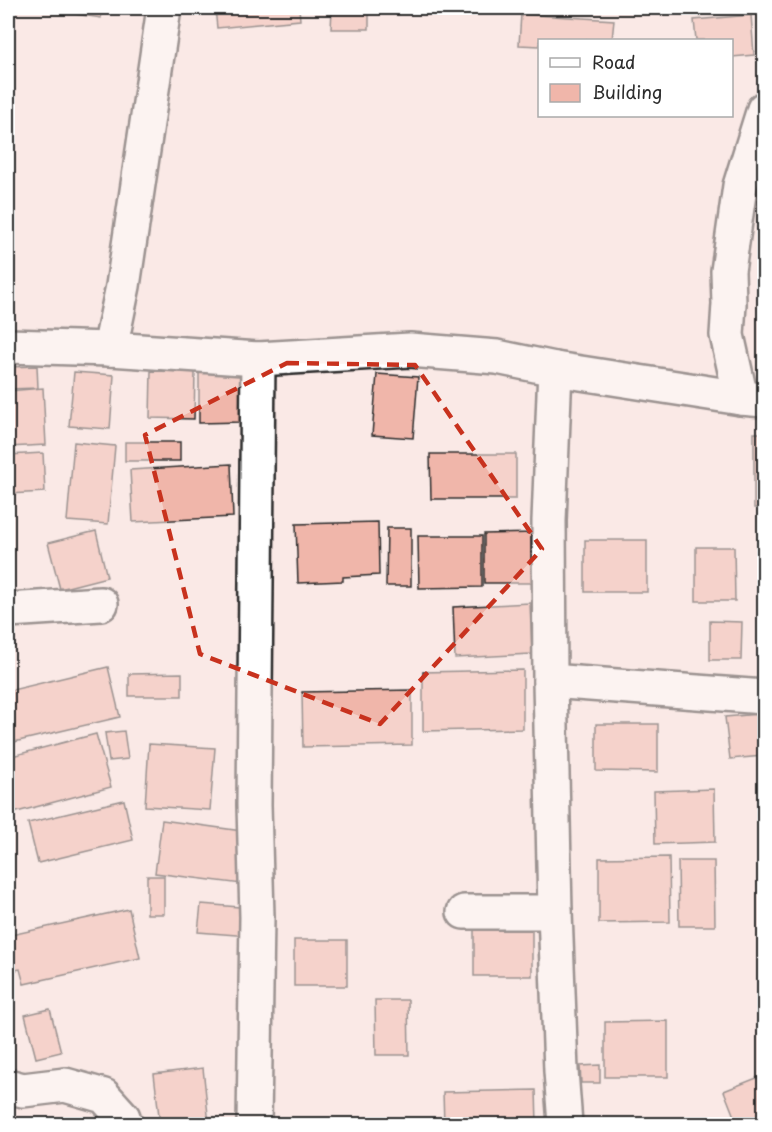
<svg xmlns="http://www.w3.org/2000/svg" width="772" height="1132" viewBox="0 0 772 1132" font-family="'Playpen Sans',sans-serif">
	<style>
		.building { fill: #f0b6aa; stroke: #2b2b2b; stroke-width: 1.5 }
		.lines { fill: none; stroke-linecap: round; stroke-linejoin: round }
		.minor-casing { stroke: #2b2b2b; stroke-width: 38 }
		.minor { stroke: #fff; stroke-width: 33 }
		.marked { fill: none; stroke: #c8321e; stroke-width: 4.5; stroke-dasharray: 12 8; stroke-linejoin: round }
	</style>
	<rect width="100%" height="100%" fill="#fae9e6"/>
	<filter id="ink" filterUnits="userSpaceOnUse"><feTurbulence type="fractalNoise" baseFrequency=".0167" numOctaves="2"/><feDisplacementMap in="SourceGraphic" scale="12" xChannelSelector="R" yChannelSelector="G"/><feConvolveMatrix kernelMatrix="1 2 1 2 8 2 1 2 1" color-interpolation-filters="sRGB"/></filter>
	<g filter="url(#ink)">
		<g class="building">
			<path d="M48 8H102L101 18 48 10Z"/>
			<path d="M215 8H299L300 20 217 28Z"/>
			<path d="M332 9H369V29H331Z"/>
			<path d="M521 14 614 20 612 40H540V46L519 45Z"/>
			<path d="M751 15 754 55 732 57V40H696L694 20Z"/>
			<path d="M37 366 38 388 8 389V367Z"/>
			<path d="M199 369H241L242 422 199 423Z"/>
			<path d="M151 371 195 372 194 419 150 418Z"/>
			<path d="M74 372 114 375 110 429 69 426Z"/>
			<path d="M377 374 418 377 413 438 372 435Z"/>
			<path d="M43 388 46 445 8 447V391Z"/>
			<rect x="754" y="433" width="10" height="75"/>
			<path d="M74 442 115 446 108 524 67 521Z"/>
			<rect x="125" y="442" width="55" height="19"/>
			<path d="M43 453 45 492 8 494V455Z"/>
			<path d="M430 454H516V499H431Z"/>
			<path d="M231 464 233 517 133 522 130 470Z"/>
			<path d="M378 522 379 575 343 577V581L298 583 296 524Z"/>
			<path d="M387 528H411V586H386Z"/>
			<path d="M96 531 107 577 60 589 48 543Z"/>
			<path d="M536 533 537 583H484V534Z"/>
			<path d="M418 536H482V587L419 588Z"/>
			<rect x="585" y="540" width="62" height="52"/>
			<path d="M696 547H734L735 601H696Z"/>
			<path d="M530 603 532 654 455 658 453 607Z"/>
			<path d="M710 621 742 622 741 660H710Z"/>
			<path d="M108 667 120 717 14 742 8 714V691Z"/>
			<path d="M523 670V729L423 731V672Z"/>
			<path d="M182 673V696H129V674Z"/>
			<path d="M412 690V745L303 747 302 692Z"/>
			<path d="M759 714 763 756 730 759 725 717Z"/>
			<path d="M596 724H658V772L596 771Z"/>
			<path d="M124 731 128 759 109 761 105 733Z"/>
			<path d="M96 734 111 787 13 813 8 791V757Z"/>
			<path d="M149 744 215 748 210 810 145 806Z"/>
			<path d="M714 789 715 842 655 844 654 791Z"/>
			<path d="M124 800 133 840 38 863 28 823Z"/>
			<path d="M162 820 249 832 242 884 155 873Z"/>
			<path d="M669 857 670 922 599 923V858Z"/>
			<path d="M678 861H714L715 926H679Z"/>
			<rect x="147" y="876" width="17" height="38"/>
			<path d="M201 904 252 908 249 936 198 932Z"/>
			<path d="M129 909 140 958 24 984 20 969 10 971 8 958V950L14 949 11 935Z"/>
			<path d="M532 918V976H474V919Z"/>
			<rect x="294" y="940" width="53" height="46"/>
			<path d="M375 1000H408L409 1055H376Z"/>
			<path d="M50 1009 61 1052 36 1058 25 1015Z"/>
			<path d="M668 1021V1077H605V1022Z"/>
			<path d="M600 1065V1083H581L580 1066Z"/>
			<path d="M203 1068 209 1124H160L154 1074Z"/>
			<path d="M764 1075V1124H737L724 1091Z"/>
			<path d="M536 1090 537 1124H444L443 1092Z"/>
		</g>
		<g class="lines">
			<defs>
				<g id="minor">
					<path d="M8 346 110 349 258 359 410 350 497 357 555 369"/>
					<path d="M110 349 123 286 164 8"/>
					<path d="M741 398 727 335 729 304 728 271 740 186 764 109"/>
					<path d="M8 610 101 604"/>
					<path d="M550 681 764 697"/>
					<path d="M464 912H555"/>
					<path d="M8 1086 23 1090 65 1085 104 1096 123 1117 125 1124"/>
					<path d="M254 1124 257 917 254 805 258 359"/>
					<path d="M565 1124 561 1071 555 912 550 681 549 521 555 369 741 398 764 400"/>
				</g>
			</defs>
			<use href="#minor" class="minor-casing"/>
			<use href="#minor" class="minor"/>
		</g>
	</g>
	<path d="M0 0H772V1132H0ZM287 363 415 365 542 549 380 724 200 654 145 435Z" fill="#fae9e6" fill-opacity=".55" fill-rule="evenodd"/>
	<path class="marked" d="M287 363 415 365 542 549 380 724 200 654 145 435Z"/>
	<rect width="772" height="1132" fill="none" stroke="#fff" stroke-width="30"/>
	<rect x="15" y="15" width="742" height="1102" fill="none" stroke="#2b2b2b" stroke-width="2" filter="url(#ink)"/>
	<rect x="538" y="39" width="195" height="78" fill="#ffffff" stroke="#aaaaaa" stroke-width="1.5"/>
	<rect x="550" y="58" width="30" height="9" fill="#ffffff" stroke="#aaaaaa" stroke-width="1.5"/>
	<text x="592" y="69" font-size="18" fill="#2b2b2b">Road</text>
	<rect x="550" y="84" width="30" height="18" fill="#f0b6aa" stroke="#aaaaaa" stroke-width="1.5"/>
	<text x="592" y="99" font-size="18" fill="#2b2b2b">Building</text>
</svg>
